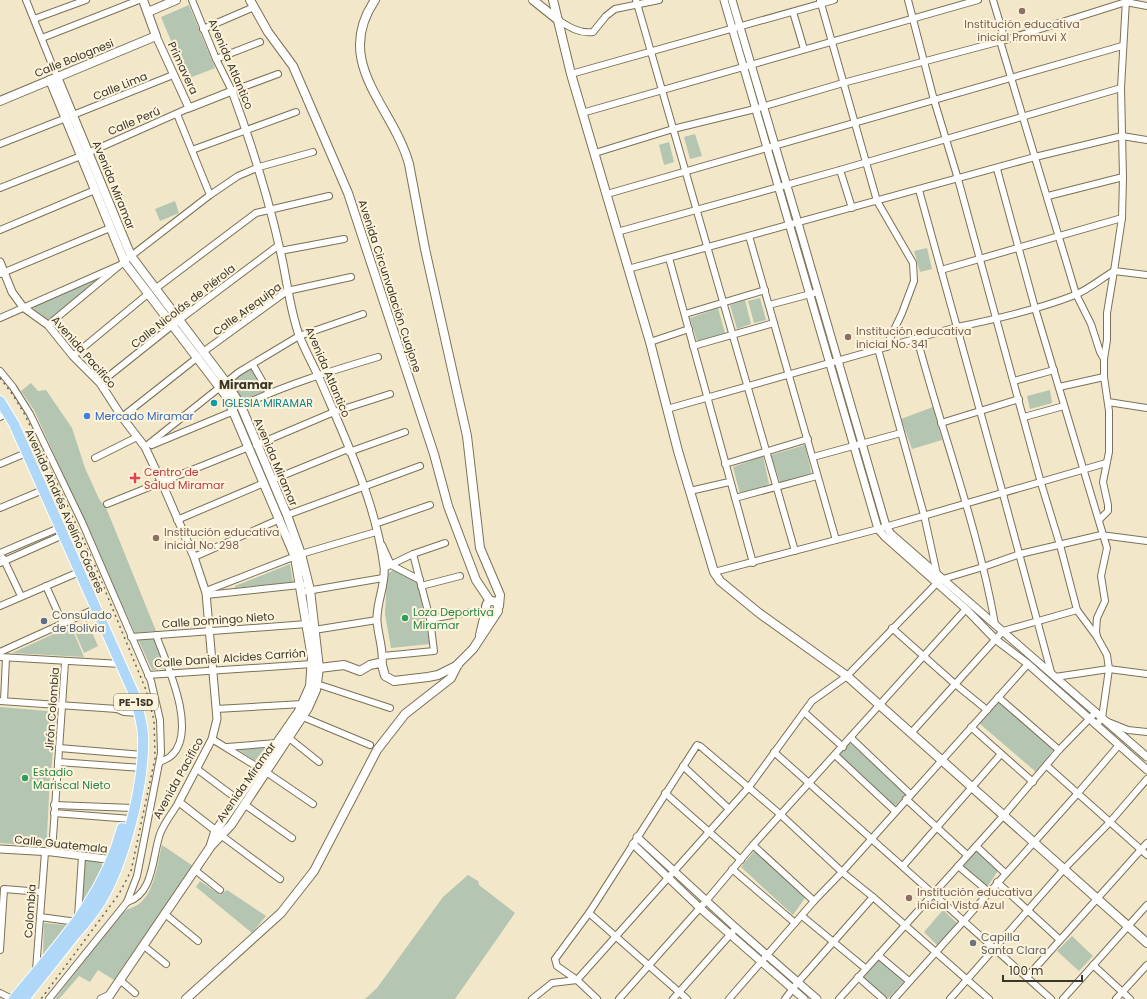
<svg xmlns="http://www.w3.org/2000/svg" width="1147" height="999" viewBox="0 0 1147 999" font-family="Poppins,sans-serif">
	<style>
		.green { fill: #b4c5b2 }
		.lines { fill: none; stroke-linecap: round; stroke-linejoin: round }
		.minor-casing { stroke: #7b7156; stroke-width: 8 }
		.tertiary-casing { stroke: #7b7156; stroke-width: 9 }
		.secondary-casing { stroke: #7b7156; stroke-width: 10 }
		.trunk-casing { stroke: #fff; stroke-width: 12 }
		.minor { stroke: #fff; stroke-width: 6 }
		.tertiary { stroke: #fff; stroke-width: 7 }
		.secondary { stroke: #fff; stroke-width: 8 }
		.trunk { stroke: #afd8f8; stroke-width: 10 }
		.rail { stroke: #686352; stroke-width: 1.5; stroke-dasharray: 2 4; stroke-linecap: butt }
		.education-dot { fill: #8d6e63; stroke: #fef4dc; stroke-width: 1.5 }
		.culture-dot { fill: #0f9aa8; stroke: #fef4dc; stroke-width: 1.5 }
		.shop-dot { fill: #3f7fe0; stroke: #fef4dc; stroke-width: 1.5 }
		.health-dot { fill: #e0444e; stroke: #fef4dc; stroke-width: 1.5 }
		.leisure-dot { fill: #2e9e5b; stroke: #fef4dc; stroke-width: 1.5 }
		.service-dot { fill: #5c6f8a; stroke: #fef4dc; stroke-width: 1.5 }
		.worship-dot { fill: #6b7280; stroke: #fef4dc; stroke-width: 1.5 }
		.labels { text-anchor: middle; stroke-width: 4; stroke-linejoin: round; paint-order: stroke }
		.shield { fill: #fef4dc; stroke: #756f5f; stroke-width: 1 }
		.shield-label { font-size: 10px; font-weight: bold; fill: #3a362a }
		.education-label { font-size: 11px; fill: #785e54; stroke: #fef4dc; text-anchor: start }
		.street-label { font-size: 11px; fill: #3a362a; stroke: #fef4dc }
		.culture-label { font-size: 11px; fill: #0d838f; stroke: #fef4dc; text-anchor: start }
		.shop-label { font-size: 11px; fill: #366cbe; stroke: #fef4dc; text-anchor: start }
		.health-label { font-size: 11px; fill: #be3a42; stroke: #fef4dc; text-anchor: start }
		.leisure-label { font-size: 11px; fill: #27864d; stroke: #fef4dc; text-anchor: start }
		.service-label { font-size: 11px; fill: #4e5e75; stroke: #fef4dc; text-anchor: start }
		.worship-label { font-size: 11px; fill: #5b616d; stroke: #fef4dc; text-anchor: start }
		.neighbourhood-label { font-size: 12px; font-weight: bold; fill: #3a362a; stroke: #fef4dc }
	</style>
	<rect width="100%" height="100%" fill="#f2e7c9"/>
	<g class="green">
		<path d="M189 5 215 68 187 79 161 17Z"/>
		<path d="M695 134 702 156 690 159 684 137Z"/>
		<path d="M669 142 674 162 664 165 659 145Z"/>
		<path d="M175 201 179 213 160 221 155 209Z"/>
		<path d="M927 248 932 269 920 272 914 251Z"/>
		<path d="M94 281 95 283 53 319 49 320 34 309V306Z"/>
		<path d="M760 298 766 320 754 323 748 301Z"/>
		<path d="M745 300 751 324 737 329 730 305Z"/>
		<path d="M718 308 725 333 697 341 690 318Z"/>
		<path d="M249 367H252L266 391 235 404 225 388Z"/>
		<path d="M31 383 38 391 46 390 72 428 85 468 99 499 107 510 156 631 135 633 34 410 21 391Z"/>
		<path d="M1050 390 1052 403 1030 409 1027 396Z"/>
		<path d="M933 407 942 440 912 449 901 419Z"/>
		<path d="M805 445 812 476 781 485 771 455Z"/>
		<path d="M763 456 769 484 740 494 733 467Z"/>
		<path d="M290 564 293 582 235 588V586Z"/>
		<path d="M393 570 413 579 418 584 430 644 391 648 385 614 387 574Z"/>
		<path d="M87 621 98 646 84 653 73 627Z"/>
		<path d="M71 626 84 657 12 653Z"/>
		<path d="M154 637 167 668 152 670 138 639Z"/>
		<path d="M999 702 1054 749 1036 772 979 723Z"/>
		<path d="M0 707 47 711 54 716 55 722 51 774H50L47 837 43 843 38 846 0 843Z"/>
		<path d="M850 743 907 794 894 807 839 754Z"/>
		<path d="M266 747 255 761 237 749Z"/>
		<path d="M162 845 193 866 114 980 98 970 90 982 79 976 59 999H55L120 915C129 907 132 909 139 904 155 892 157 864 162 845Z"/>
		<path d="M977 849 1000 868 987 887 961 867Z"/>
		<path d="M755 850 805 898 793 915 741 867Z"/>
		<path d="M85 860 99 861 104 867 87 899 82 905Z"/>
		<path d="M468 875 478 881 479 885 515 913 455 999H365L377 988 443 897Z"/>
		<path d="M200 881 220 895 227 890 266 916 252 933 196 887Z"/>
		<path d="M943 910 957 923 938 946 924 932Z"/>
		<path d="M44 923 67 925 43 955Z"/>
		<path d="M1072 936 1093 956 1079 971 1057 951Z"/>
		<path d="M878 959 904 981 888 999 863 977Z"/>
	</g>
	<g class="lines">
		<defs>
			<g id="minor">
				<path d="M26 0 57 77"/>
				<path d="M192 0 216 59 232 91 278 74"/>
				<path d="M636 0 795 551"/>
				<path d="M820 0 877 201 913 263 914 281 902 313 886 347"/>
				<path d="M908 0 934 100 958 179 1041 483 1060 545 1077 610 1097 637"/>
				<path d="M993 0 1005 40"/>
				<path d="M1126 0 1121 88 1123 177 1122 218 1114 271 1147 275"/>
				<path d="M793 12 804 49"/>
				<path d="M34 19 86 0"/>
				<path d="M558 20C569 27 580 34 593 32L606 16 615 9 659 0"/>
				<path d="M203 29 254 7"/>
				<path d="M42 38 139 0"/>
				<path d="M1000 41 1076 294 1091 324 1100 352 1104 359"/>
				<path d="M216 59 260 42"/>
				<path d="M571 74 834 0"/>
				<path d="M582 113 978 0"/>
				<path d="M177 114 210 195"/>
				<path d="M73 115 173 75"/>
				<path d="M0 144 66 118"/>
				<path d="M192 150 296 112"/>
				<path d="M595 153 673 129 755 109 843 83 1005 40 1126 2 1147 6"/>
				<path d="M997 169 1035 308 1107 548 1101 576 1105 601 1097 618 1096 631 1097 637 1107 655 1109 669 1102 718 1096 725"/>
				<path d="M840 170 852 208"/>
				<path d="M0 188 81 156 189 108"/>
				<path d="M919 190 1003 494 1051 672"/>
				<path d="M607 194 1122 46"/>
				<path d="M1048 196 1123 177"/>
				<path d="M0 230 95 190"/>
				<path d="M617 232 840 170 1121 88"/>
				<path d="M749 236 836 540"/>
				<path d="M280 251 344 239"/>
				<path d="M669 258 753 563"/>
				<path d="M628 269 1035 157 1122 136 1147 140"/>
				<path d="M941 270 1122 218"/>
				<path d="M0 274 110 228"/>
				<path d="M155 289 256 213 329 196"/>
				<path d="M769 305 818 292"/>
				<path d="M685 314 765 290"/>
				<path d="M0 318 118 266"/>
				<path d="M48 325 131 256 210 195 238 176 259 167 313 152"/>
				<path d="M917 338C942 433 978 527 995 624"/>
				<path d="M650 342 689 329"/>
				<path d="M693 346 774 323"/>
				<path d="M878 349 924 515 937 574 936 576"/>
				<path d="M203 352 287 291 351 277"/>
				<path d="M73 356 149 293"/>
				<path d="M253 365 269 393"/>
				<path d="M0 371 13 387 30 414 82 522 151 681 160 720 161 753 137 876 127 902 49 999"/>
				<path d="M1014 381 1054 370"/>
				<path d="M100 383 179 320 279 245"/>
				<path d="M1059 387 1104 377"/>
				<path d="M1108 402 1147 408"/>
				<path d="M241 406C285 385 331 371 378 357"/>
				<path d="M667 409 957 327C997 319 1037 310 1075 295 1089 289 1102 278 1114 271"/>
				<path d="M0 417 7 413"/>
				<path d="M122 417 198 357"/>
				<path d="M1024 417 1064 406"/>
				<path d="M941 423 1019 399"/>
				<path d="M152 445 234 411"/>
				<path d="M256 445 334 412 390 394"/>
				<path d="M145 447 239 372 299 336 363 314"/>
				<path d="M349 452 405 432"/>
				<path d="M813 457 901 433"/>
				<path d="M95 458 137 437"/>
				<path d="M0 464 26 453"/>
				<path d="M725 464 808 439"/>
				<path d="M272 480 348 449"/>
				<path d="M690 491 729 482"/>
				<path d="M735 498 817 476"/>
				<path d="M107 504 249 447"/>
				<path d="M0 508 43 490"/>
				<path d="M287 515 420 466"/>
				<path d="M1100 519 1108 511V505L1103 482 1109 452V411L1104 377V359L1107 340V313L1114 271"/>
				<path d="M177 520 264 483"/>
				<path d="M375 524 430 505"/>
				<path d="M382 545 391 565 420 580"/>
				<path d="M0 553 59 528"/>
				<path d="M194 557 280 519"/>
				<path d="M3 558 21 596"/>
				<path d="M0 563 63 535"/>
				<path d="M384 568 413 554 445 543"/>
				<path d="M714 572 878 529 1106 463"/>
				<path d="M46 586 63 624"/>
				<path d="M421 586 460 576"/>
				<path d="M206 591 301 554 376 532"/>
				<path d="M301 592 383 578"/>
				<path d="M206 595 309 584"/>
				<path d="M0 606 79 572"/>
				<path d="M430 619 468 612"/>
				<path d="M892 628 955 684 987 710"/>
				<path d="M314 630 377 620"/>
				<path d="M156 635C166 663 199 731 171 756 168 759 163 760 160 762"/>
				<path d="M131 637 307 624"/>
				<path d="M0 652 95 609"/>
				<path d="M383 656 434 651 430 619 413 554"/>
				<path d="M0 657 121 664"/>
				<path d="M148 675 312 664"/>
				<path d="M1055 677 1109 669 1147 674"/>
				<path d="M317 684 390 708"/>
				<path d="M998 697 1059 750"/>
				<path d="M0 701 117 709 124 712 139 713"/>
				<path d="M4 701 6 658"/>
				<path d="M117 709 137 704"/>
				<path d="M216 709 303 704"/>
				<path d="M804 712 843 747"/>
				<path d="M303 717 370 745"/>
				<path d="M1108 722 1128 730 1147 732"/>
				<path d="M971 727 1033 782"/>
				<path d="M912 732 1003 631 1077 610"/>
				<path d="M289 738 319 762"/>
				<path d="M851 738 910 794"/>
				<path d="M212 739 259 768"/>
				<path d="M227 747 277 743"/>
				<path d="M59 748 143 755"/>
				<path d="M774 752 1051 999"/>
				<path d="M835 755 895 811"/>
				<path d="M58 762 142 768"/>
				<path d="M683 766 729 809"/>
				<path d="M1047 766 1147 855"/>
				<path d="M197 769 237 799"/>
				<path d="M266 772 313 804"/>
				<path d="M665 793 741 860"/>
				<path d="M906 799 967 855"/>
				<path d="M244 804 292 838"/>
				<path d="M54 805 133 808"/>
				<path d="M54 813 131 819"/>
				<path d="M222 836 280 879"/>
				<path d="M753 845 814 901"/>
				<path d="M976 846 1005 873"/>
				<path d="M52 852 65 662"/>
				<path d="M903 866 1001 754"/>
				<path d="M958 866 989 892"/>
				<path d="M732 869 795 923"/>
				<path d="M195 870 220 890"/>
				<path d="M997 882 1060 940"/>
				<path d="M127 902C154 894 152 857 160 834 164 823 173 812 179 802"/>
				<path d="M589 913 687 999"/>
				<path d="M165 914 198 941"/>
				<path d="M802 916 865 968"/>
				<path d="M40 917 77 922"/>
				<path d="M78 917 82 857"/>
				<path d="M144 946 166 964"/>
				<path d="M0 950 4 889 41 892"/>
				<path d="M878 955 909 981"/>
				<path d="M1093 965 1130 999"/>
				<path d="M36 970 45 852"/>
				<path d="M858 977 883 999"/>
				<path d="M1027 977 1147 843"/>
				<path d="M120 980 135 993"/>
				<path d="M0 993 12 999"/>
				<path d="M532 999 552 983 577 980 749 787 812 701 847 676 936 584 943 579 983 567 1020 554 1101 535 1147 541"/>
				<path d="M597 999 577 980 557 966 555 959 589 913 697 745 700 746 781 815 842 872 873 897 989 999"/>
				<path d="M619 999 706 901 753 845 966 609"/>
				<path d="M673 999 736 928"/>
				<path d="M729 999 814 901 842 872 1028 664"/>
				<path d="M785 999 798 982 873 897"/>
				<path d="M839 999 1004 815 1059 750 1096 712"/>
				<path d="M894 999 1078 793 1119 745"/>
				<path d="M950 999 1064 869 1110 822 1147 779"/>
				<path d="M1063 999 1147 905"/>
				<path d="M1116 999 1147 965"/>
			</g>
			<g id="tertiary">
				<path d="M724 0 878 529 885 537 966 609 995 639 1028 664 1147 770"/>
				<path d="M732 0 798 223 886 526 891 534 1147 757"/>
				<path d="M156 36 189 108 232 91C251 143 268 195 280 250 287 278 289 307 299 335 305 351 314 366 321 382 346 440 376 503 384 567 386 584 376 603 377 621 378 636 384 650 382 665"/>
				<path d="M0 262 12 292 23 307 48 325 73 356 100 383 122 417 145 447 162 483 194 557 206 593 217 719 212 739 179 802 220 834"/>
				<path d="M637 837 736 928 817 999"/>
				<path d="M633 844 700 908 804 999"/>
				<path d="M0 849 52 852 114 860"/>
				<path d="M101 999 110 995"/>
			</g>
			<g id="secondary">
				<path d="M250 0 268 32 293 66 348 193 434 454 448 506 476 580 490 601"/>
				<path d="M375 0C332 63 393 106 409 164L425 249 467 436 480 548 500 595 499 606"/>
				<path d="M533 0 558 20"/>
				<path d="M553 0 571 74 650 342 678 451 714 572 720 581 759 613 847 676 1147 943"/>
				<path d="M148 12 176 0"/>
				<path d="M57 77 131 256 228 385 241 406 287 515 301 554 310 590 319 668 316 690 308 708 231 825 211 846 107 999"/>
				<path d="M50 80 125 263 227 397 295 557 312 658 310 686 299 711 215 832 211 845"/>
				<path d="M0 101 156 36 143 0"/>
				<circle cx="492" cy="607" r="6"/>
				<path d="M480 635 486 610"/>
				<path d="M319 668 344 665 360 671 370 665 379 663 382 665 385 676 394 681 428 677 438 675 458 665"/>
				<path d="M186 999 281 913 314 871 377 750 405 714 451 678 458 664 473 649 498 611"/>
			</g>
			<g id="trunk">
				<path d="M0 401 14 424 134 694C138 708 142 721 143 735 145 782 125 861 101 901 93 914 83 926 73 937 57 958 40 978 24 999"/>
				<path d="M14 999C58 945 104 898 122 828"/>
			</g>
		</defs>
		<use href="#minor" class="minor-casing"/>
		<use href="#tertiary" class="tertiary-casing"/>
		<use href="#secondary" class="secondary-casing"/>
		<use href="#trunk" class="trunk-casing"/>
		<use href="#minor" class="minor"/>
		<use href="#tertiary" class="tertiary"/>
		<use href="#secondary" class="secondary"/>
		<use href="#trunk" class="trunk"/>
		<path class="rail" d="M0 378 13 395 25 415 93 561 146 690 154 720 155 758 131 871 119 894 41 999"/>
	</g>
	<g class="education-dot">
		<circle cx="1022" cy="11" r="4"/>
		<circle cx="848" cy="337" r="4"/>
		<circle cx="156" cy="538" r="4"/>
		<circle cx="909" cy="898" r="4"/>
	</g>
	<circle class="culture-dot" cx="214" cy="403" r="4"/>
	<circle class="shop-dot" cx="87" cy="416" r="4"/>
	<path class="health-dot" d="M133 472h4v4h4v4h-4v4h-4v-4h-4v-4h4z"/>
	<g class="leisure-dot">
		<circle cx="405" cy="618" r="4"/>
		<circle cx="25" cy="778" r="4"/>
	</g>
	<circle class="service-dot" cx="44" cy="621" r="4"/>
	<circle class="worship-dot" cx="973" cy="943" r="4"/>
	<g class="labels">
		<rect class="shield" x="114" y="694" width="44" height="16" rx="3"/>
		<g class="shield-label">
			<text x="136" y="706">PE-1SD</text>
		</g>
		<g class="education-label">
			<text x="1022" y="28" text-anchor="middle">Institución educativa<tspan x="1022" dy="13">inicial Promuvi X</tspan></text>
			<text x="856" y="335">Institución educativa<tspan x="856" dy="13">inicial No. 341</tspan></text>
			<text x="164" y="536">Institución educativa<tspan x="164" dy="13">inicial No. 298</tspan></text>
			<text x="917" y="896">Institución educativa<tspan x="917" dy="13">inicial Vista Azul</tspan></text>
		</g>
		<g class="street-label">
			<text transform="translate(74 58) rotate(-22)" y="4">Calle Bolognesi</text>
			<text transform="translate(231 64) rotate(67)" y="4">Avenida Atlantico</text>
			<text transform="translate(183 68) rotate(65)" y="4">Primavera</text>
			<text transform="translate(120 86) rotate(-22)" y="4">Calle Lima</text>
			<text transform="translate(134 121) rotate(-23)" y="4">Calle Perú</text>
			<text transform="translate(114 185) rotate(68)" y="4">Avenida Miramar</text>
			<text transform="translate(390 286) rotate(72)" y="4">Avenida Circunvalación Cuajone</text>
			<text transform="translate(183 306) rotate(-38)" y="4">Calle Nicolás de Piérola</text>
			<text transform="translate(247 309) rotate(-36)" y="4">Calle Arequipa</text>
			<text transform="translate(84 352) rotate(49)" y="4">Avenida Pacifico</text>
			<text transform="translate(328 372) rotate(67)" y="4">Avenida Atlantico</text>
			<text transform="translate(276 462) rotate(67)" y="4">Avenida Miramar</text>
			<text transform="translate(65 511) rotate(66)" y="4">Avenida Andrés Avelino Cáceres</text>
			<text transform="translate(218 620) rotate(-4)" y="4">Calle Domingo Nieto</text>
			<text transform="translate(230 658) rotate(-4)" y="4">Calle Daniel Alcides Carrión</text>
			<text transform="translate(52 709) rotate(-86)" y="4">Jirón Colombia</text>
			<text transform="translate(178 778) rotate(-61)" y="4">Avenida Pacifico</text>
			<text transform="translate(246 782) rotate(-55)" y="4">Avenida Miramar</text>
			<text transform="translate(61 844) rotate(6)" y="4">Calle Guatemala</text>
			<text transform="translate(30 911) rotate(-86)" y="4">Colombia</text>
		</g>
		<g class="culture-label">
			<text x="222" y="407">IGLESIA MIRAMAR</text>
		</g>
		<g class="shop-label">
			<text x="95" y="420">Mercado Miramar</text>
		</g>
		<g class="health-label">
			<text x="144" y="476">Centro de<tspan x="144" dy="13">Salud Miramar</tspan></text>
		</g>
		<g class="leisure-label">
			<text x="413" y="616">Loza Deportiva<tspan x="413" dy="13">Miramar</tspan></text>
			<text x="33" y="776">Estadio<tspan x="33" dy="13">Mariscal Nieto</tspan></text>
		</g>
		<g class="service-label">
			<text x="52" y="619">Consulado<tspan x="52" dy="13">de Bolivia</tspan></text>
		</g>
		<g class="worship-label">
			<text x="981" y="941">Capilla<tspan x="981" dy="13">Santa Clara</tspan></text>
		</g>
		<g class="neighbourhood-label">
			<text x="246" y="389">Miramar</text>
		</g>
	</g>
	<path d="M1003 975v6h79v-6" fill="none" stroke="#3a362a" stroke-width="2"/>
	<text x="1009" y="975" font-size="12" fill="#3a362a" stroke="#fef4dc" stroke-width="3" paint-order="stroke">100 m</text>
</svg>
